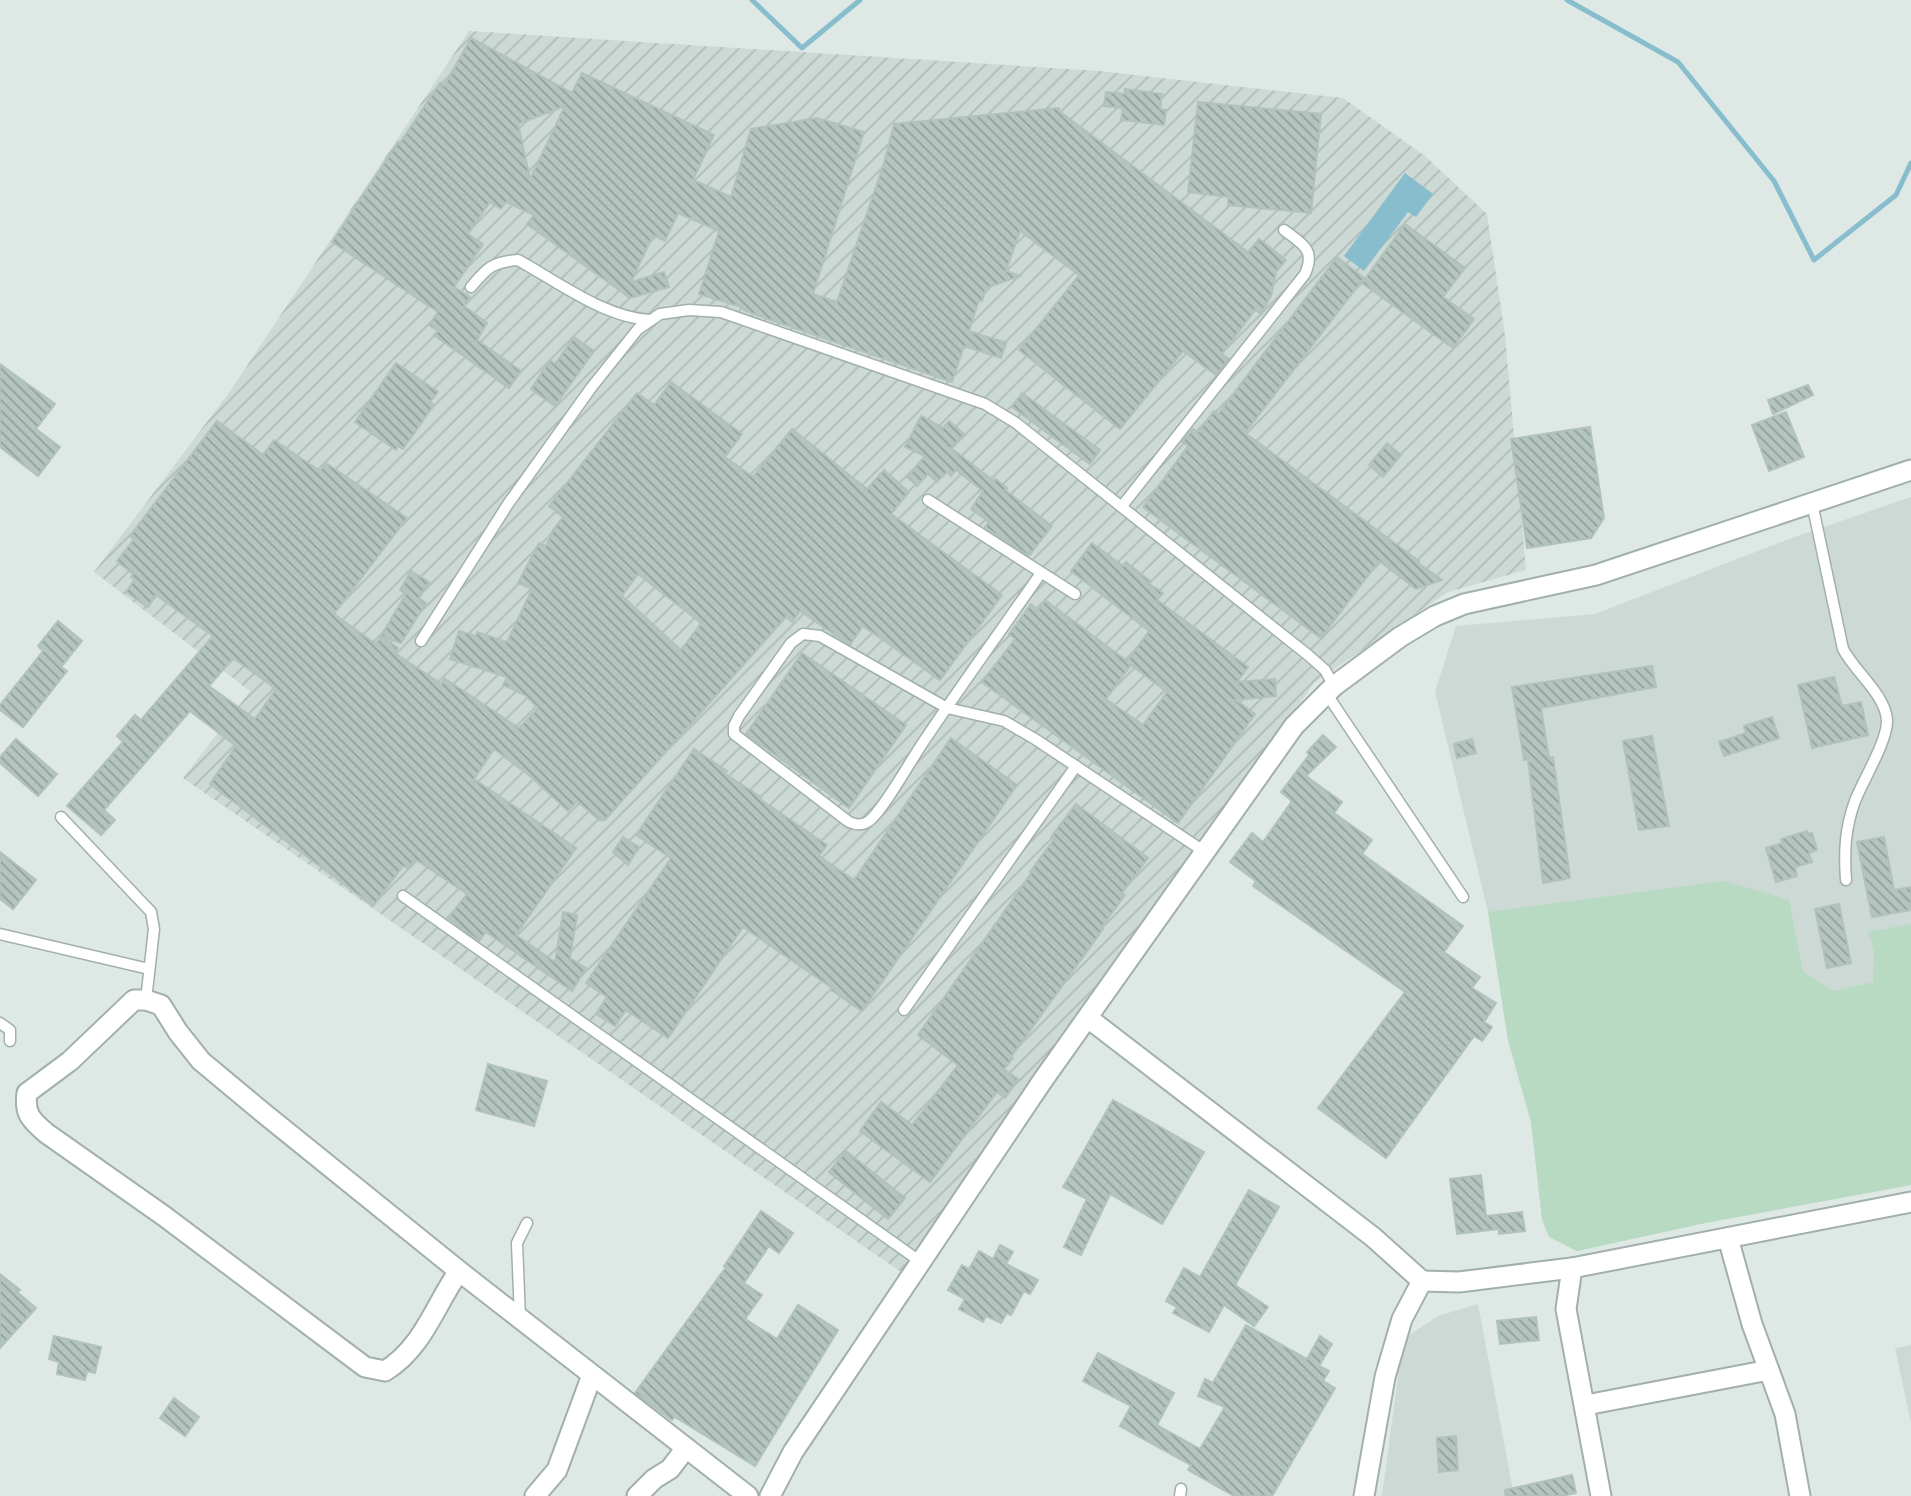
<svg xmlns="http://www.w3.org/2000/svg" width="1911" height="1496" viewBox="0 0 1911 1496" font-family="'Alegreya Sans',sans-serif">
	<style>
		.built { fill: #cdd9d4 }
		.industrial { fill: url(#industrial-furrows) }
		.pitch { fill: #b8dac3 }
		.water { fill: #88bdcd }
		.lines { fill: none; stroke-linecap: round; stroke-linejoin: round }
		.stream { stroke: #88bdcd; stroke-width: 5 }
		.building { fill: url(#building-back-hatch); stroke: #b1c2bd; stroke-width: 2; fill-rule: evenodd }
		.lane-casing { stroke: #a1b0ac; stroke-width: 13 }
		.street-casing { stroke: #a1b0ac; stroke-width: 23 }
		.lane { stroke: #fff; stroke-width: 10 }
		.street { stroke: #fff; stroke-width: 19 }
	</style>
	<defs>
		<pattern id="industrial-furrows" width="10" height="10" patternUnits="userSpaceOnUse" patternTransform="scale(1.75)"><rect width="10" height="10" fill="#cdd9d4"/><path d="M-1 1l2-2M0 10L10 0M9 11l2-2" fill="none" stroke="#b0bbb7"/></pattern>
		<pattern id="building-back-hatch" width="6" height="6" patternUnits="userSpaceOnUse" patternTransform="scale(1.75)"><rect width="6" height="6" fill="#b4c4be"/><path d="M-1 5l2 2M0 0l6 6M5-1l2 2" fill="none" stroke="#92a09b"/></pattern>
	</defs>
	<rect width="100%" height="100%" fill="#dee9e5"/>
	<g class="built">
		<path d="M1911 497V1185L1705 1223 1577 1251 1549 1237 1542 1219 1531 1122 1508 1040 1488 912 1435 692 1456 626 1595 614 1789 539Z"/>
		<path d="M1478 1304 1514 1496H1382L1403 1339 1438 1316Z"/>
		<path d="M1911 1345V1423L1895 1348Z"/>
	</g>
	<path class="industrial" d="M469 31 1099 71 1343 98 1425 156 1487 214 1505 335 1526 570 1448 592 1314 683 1169 887 904 1274 183 778 250 691 94 572 231 390Z"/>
	<path class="pitch" d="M1724 881 1789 900 1803 972 1834 991 1873 982 1874 950 1868 932 1911 924V1185L1705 1223 1577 1251 1549 1237 1542 1219 1531 1122 1508 1040 1488 912Z"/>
	<path class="water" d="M1405 173 1433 194 1416 217 1408 212 1364 271 1344 256Z"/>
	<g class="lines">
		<g class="stream">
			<path d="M752 0 802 48 860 0"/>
			<path d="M1567 0 1678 62 1774 181 1814 260 1896 195 1911 163"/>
		</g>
	</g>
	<g class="building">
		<path d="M471 38 572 93 582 73 714 135 693 180 731 197 751 129 817 118 864 132 813 294 837 302 884 163 894 124 1059 108V111L1248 252 1259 239 1286 260 1276 272 1271 296 1261 314 1255 310 1222 354 1229 359 1216 375 1183 351 1120 429 1019 350 1079 275 1020 231 1006 271 1020 276 986 288 982 301 979 300 969 331 1006 343 1001 358 964 346 952 382 759 316 744 310 745 308 699 294 719 231 678 213 665 241 653 235 631 282 664 272 669 287 630 298 527 224 534 215 506 202 501 209 490 202 468 234 483 244 454 287 470 297 464 306 487 323 477 340 521 371 509 388 434 335 438 331 429 325 438 312 332 242 398 142 400 143 440 83 444 86ZM565 106 530 179 518 124Z"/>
		<path d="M1125 89 1162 94 1160 109 1166 110 1164 125 1121 120 1123 108 1104 106 1106 92 1125 94Z"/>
		<path d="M1198 102 1321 114 1311 213 1228 205V197L1188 192Z"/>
		<path d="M1405 224 1465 268 1443 297 1474 319 1453 348 1362 283Z"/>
		<path d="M1337 257 1364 278 1245 433 1419 561 1418 563 1442 580 1416 589 1379 561 1321 638 1143 507 1188 446 1182 442 1193 429 1198 432 1214 411 1218 414Z"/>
		<path d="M574 337 594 351 555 406 531 389 550 360 555 364Z"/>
		<path d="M396 363 438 392 430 402 434 405 403 449 398 446 396 450 355 422Z"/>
		<path d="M0 364 55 404 36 429 60 447 38 476 0 447Z"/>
		<path d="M671 382 742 434 725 457 753 477 792 429 867 489 884 470 909 492 891 514 1002 595 940 680 863 626 850 645 800 611 792 622 786 617 605 820H599L577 801 568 811 530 776 494 749 474 779 576 848 516 935 555 962 563 912 577 915 570 958 586 968 572 991 486 932 479 941 448 918 467 894 418 861 414 860 408 869 403 866 373 906 210 784 236 746 190 711 104 810 115 820 101 835 67 806 123 742 117 736 135 715 141 720 213 636 156 595 148 607 126 592 135 579 131 577 133 574 117 561 134 539 130 536 217 421 263 455 274 440 320 471 326 463 407 518 334 614 376 644 406 594 400 590 411 571 429 582 419 598 426 603 401 643 381 636 398 648 395 653 420 670 442 684 444 678 519 728 538 708 525 695 503 685 507 677 450 659 459 631 476 636 477 632 507 642 532 589 518 583 539 543 546 546 553 530 563 517 549 506 637 393 654 405ZM638 574 701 623 681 650 622 596ZM233 658 276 689 255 719 209 686Z"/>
		<path d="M1808 385 1813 395 1773 414 1768 400Z"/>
		<path d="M1022 393 1100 450 1090 464 1012 407Z"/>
		<path d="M1786 412 1804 457 1769 471 1752 425Z"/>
		<path d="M921 416 943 428 949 421 964 434 951 448 994 481 996 479 1007 488 1005 490 1052 526 1029 556 985 527 989 522 971 509 983 491 956 470 951 476 947 472 937 482 928 474 917 486 907 477 925 456 905 447Z"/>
		<path d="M1590 427 1604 518 1591 538 1527 548 1511 439Z"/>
		<path d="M1387 443 1401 455 1383 477 1369 465Z"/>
		<path d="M1092 543 1123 566 1126 562 1150 581 1148 583 1163 593 1157 600 1248 667 1237 682 1275 679 1276 696 1236 700 1255 714 1178 823 982 682 1015 639 1009 634 1031 604 1038 610 1045 600 1127 661 1149 631 1071 571ZM1131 665 1167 692 1143 725 1106 699Z"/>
		<path d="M58 621 82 641 61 667 67 671 23 727 0 710V705L43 651 38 646Z"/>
		<path d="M802 653 906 725 849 808 746 734Z"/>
		<path d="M1652 666 1656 687 1541 708 1549 758 1553 757 1570 878 1543 883 1528 759 1524 760 1512 687Z"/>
		<path d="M1834 677 1842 706 1861 702 1868 735 1812 748 1798 685Z"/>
		<path d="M1772 717 1779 738 1724 756 1719 742 1746 733 1744 726Z"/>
		<path d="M1323 735 1336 747 1306 776 1342 802 1334 813 1372 840 1362 854 1463 926 1444 952 1480 977 1472 988 1496 1003 1484 1022 1492 1027 1482 1041 1474 1036 1386 1158 1318 1108 1405 992 1253 886 1256 881 1230 862 1252 833 1263 842 1292 801 1281 792 1309 755 1307 752Z"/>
		<path d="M1652 736 1669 826 1639 830 1623 741Z"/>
		<path d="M951 738 1017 785 862 1011 831 990 832 988 743 927 668 1038 626 1010 615 1026 596 1014 607 997 586 983 671 858 636 835 694 749 727 771 725 774 761 797 760 799 827 845 819 856 854 880Z"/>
		<path d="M16 739 57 774 38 796 0 763V757Z"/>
		<path d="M1472 739 1476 753 1457 758 1454 744Z"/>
		<path d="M1076 804 1148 858 1122 893 1125 895 1101 928 1103 929 1011 1057 1013 1058 1004 1069 1018 1079 1005 1098 997 1092 930 1182 860 1131 881 1102 912 1125 958 1065 918 1035 1031 873 1030 872 1054 839 1051 837Z"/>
		<path d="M1807 831 1808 834 1812 833 1817 850 1809 853 1812 862 1795 867 1797 876 1776 882 1766 848 1783 843 1781 839Z"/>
		<path d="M623 837 639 847 628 865 613 852Z"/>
		<path d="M1884 837 1894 890 1911 887V910L1872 917 1857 842Z"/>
		<path d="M0 852 36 880 13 909 0 899Z"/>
		<path d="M1839 904 1851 963 1827 968 1815 909Z"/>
		<path d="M488 1064 547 1081 534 1126 476 1110Z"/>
		<path d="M1113 1100 1204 1152 1162 1224 1110 1194 1081 1255 1064 1247 1087 1199 1063 1187Z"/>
		<path d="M846 1151 905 1198 888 1219 829 1172Z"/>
		<path d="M1481 1175 1486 1216 1522 1212 1525 1231 1499 1234V1229L1457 1234 1450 1179Z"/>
		<path d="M1249 1190 1279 1207 1235 1285 1268 1307 1254 1326 1224 1305 1209 1332 1173 1313 1177 1307 1166 1301 1184 1268 1200 1277Z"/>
		<path d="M761 1211 793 1233 779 1253 769 1246 744 1283 762 1295 745 1319 777 1339 798 1305 838 1330 755 1466 675 1417 672 1420 635 1393 726 1267 724 1266Z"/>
		<path d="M1000 1245 1013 1252 1006 1264 1038 1280 1030 1294 1024 1291 1011 1315 1007 1313 1001 1323 986 1316 983 1322 959 1309 965 1299 948 1290 962 1265 969 1269 979 1251 993 1259Z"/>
		<path d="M0 1274 20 1290 17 1292 36 1308 0 1348Z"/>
		<path d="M1536 1317 1539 1340 1500 1344 1497 1321Z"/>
		<path d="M1246 1325 1307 1359 1320 1336 1332 1344 1319 1366 1329 1371 1323 1381 1335 1388 1272 1496H1234L1188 1470 1191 1465 1120 1426 1131 1406 1083 1381 1098 1353 1174 1393 1157 1425 1200 1449 1225 1407 1198 1396 1205 1379 1213 1383Z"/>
		<path d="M54 1336 101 1347 95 1373 87 1371 85 1380 57 1374 59 1362 49 1359Z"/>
		<path d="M174 1398 199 1417 185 1436 160 1418Z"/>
		<path d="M1456 1436 1458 1470 1439 1472 1437 1438Z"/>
		<path d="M1572 1475 1576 1493 1562 1496H1506L1505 1490Z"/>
	</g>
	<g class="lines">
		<defs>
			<g id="lane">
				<path d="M471 287C487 268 492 262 518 260 558 282 605 318 651 320"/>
				<path d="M928 500 1075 594"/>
				<path d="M1812 503 1843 649C1855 672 1886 695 1887 721 1887 742 1863 780 1855 801 1845 828 1844 852 1846 880"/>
				<path d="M1122 506 1305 274C1316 249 1302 244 1284 230"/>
				<path d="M1041 573C1002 629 962 684 924 741 911 760 884 809 869 821 862 826 856 825 849 822L734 734V726L739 716 791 643 803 634 820 636 947 708 1004 721 1035 739 1205 852"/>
				<path d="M421 641 508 504 591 388 638 329 660 314 689 310 721 312 985 404 1016 423 1308 655 1325 670 1334 686"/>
				<path d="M1326 693 1463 897"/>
				<path d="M61 817 151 912 154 929 146 1000"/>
				<path d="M403 896 921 1262"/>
				<path d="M0 934 149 969"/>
				<path d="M904 1010 1076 766"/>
				<path d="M0 1023 10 1030V1041"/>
				<path d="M520 1318 517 1243 527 1223"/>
				<path d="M1180 1496 1181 1489"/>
			</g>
			<g id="street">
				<path d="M1088 1018 1373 1237 1422 1281"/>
				<path d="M1728 1238 1752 1324 1785 1414 1800 1496"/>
				<path d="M1572 1268 1566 1309 1601 1496"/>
				<path d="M459 1271C435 1305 423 1348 385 1371L365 1367 164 1216 46 1133C31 1120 24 1114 27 1093L70 1061 134 1000H146L161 1005 178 1032 201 1061 261 1111 459 1271 748 1496"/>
				<path d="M1586 1405 1769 1370"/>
				<path d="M535 1496 557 1470 592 1375"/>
				<path d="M637 1496 654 1479 670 1469 686 1448"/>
				<path d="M770 1496 793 1452 1043 1080 1294 726 1334 686 1400 637 1435 616 1464 604 1596 575 1911 470"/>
				<path d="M1364 1496 1385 1377 1402 1319 1422 1281 1459 1282 1572 1268 1911 1202"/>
			</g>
		</defs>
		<use href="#lane" class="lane-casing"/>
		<use href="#street" class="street-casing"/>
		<use href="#lane" class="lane"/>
		<use href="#street" class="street"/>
	</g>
</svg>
